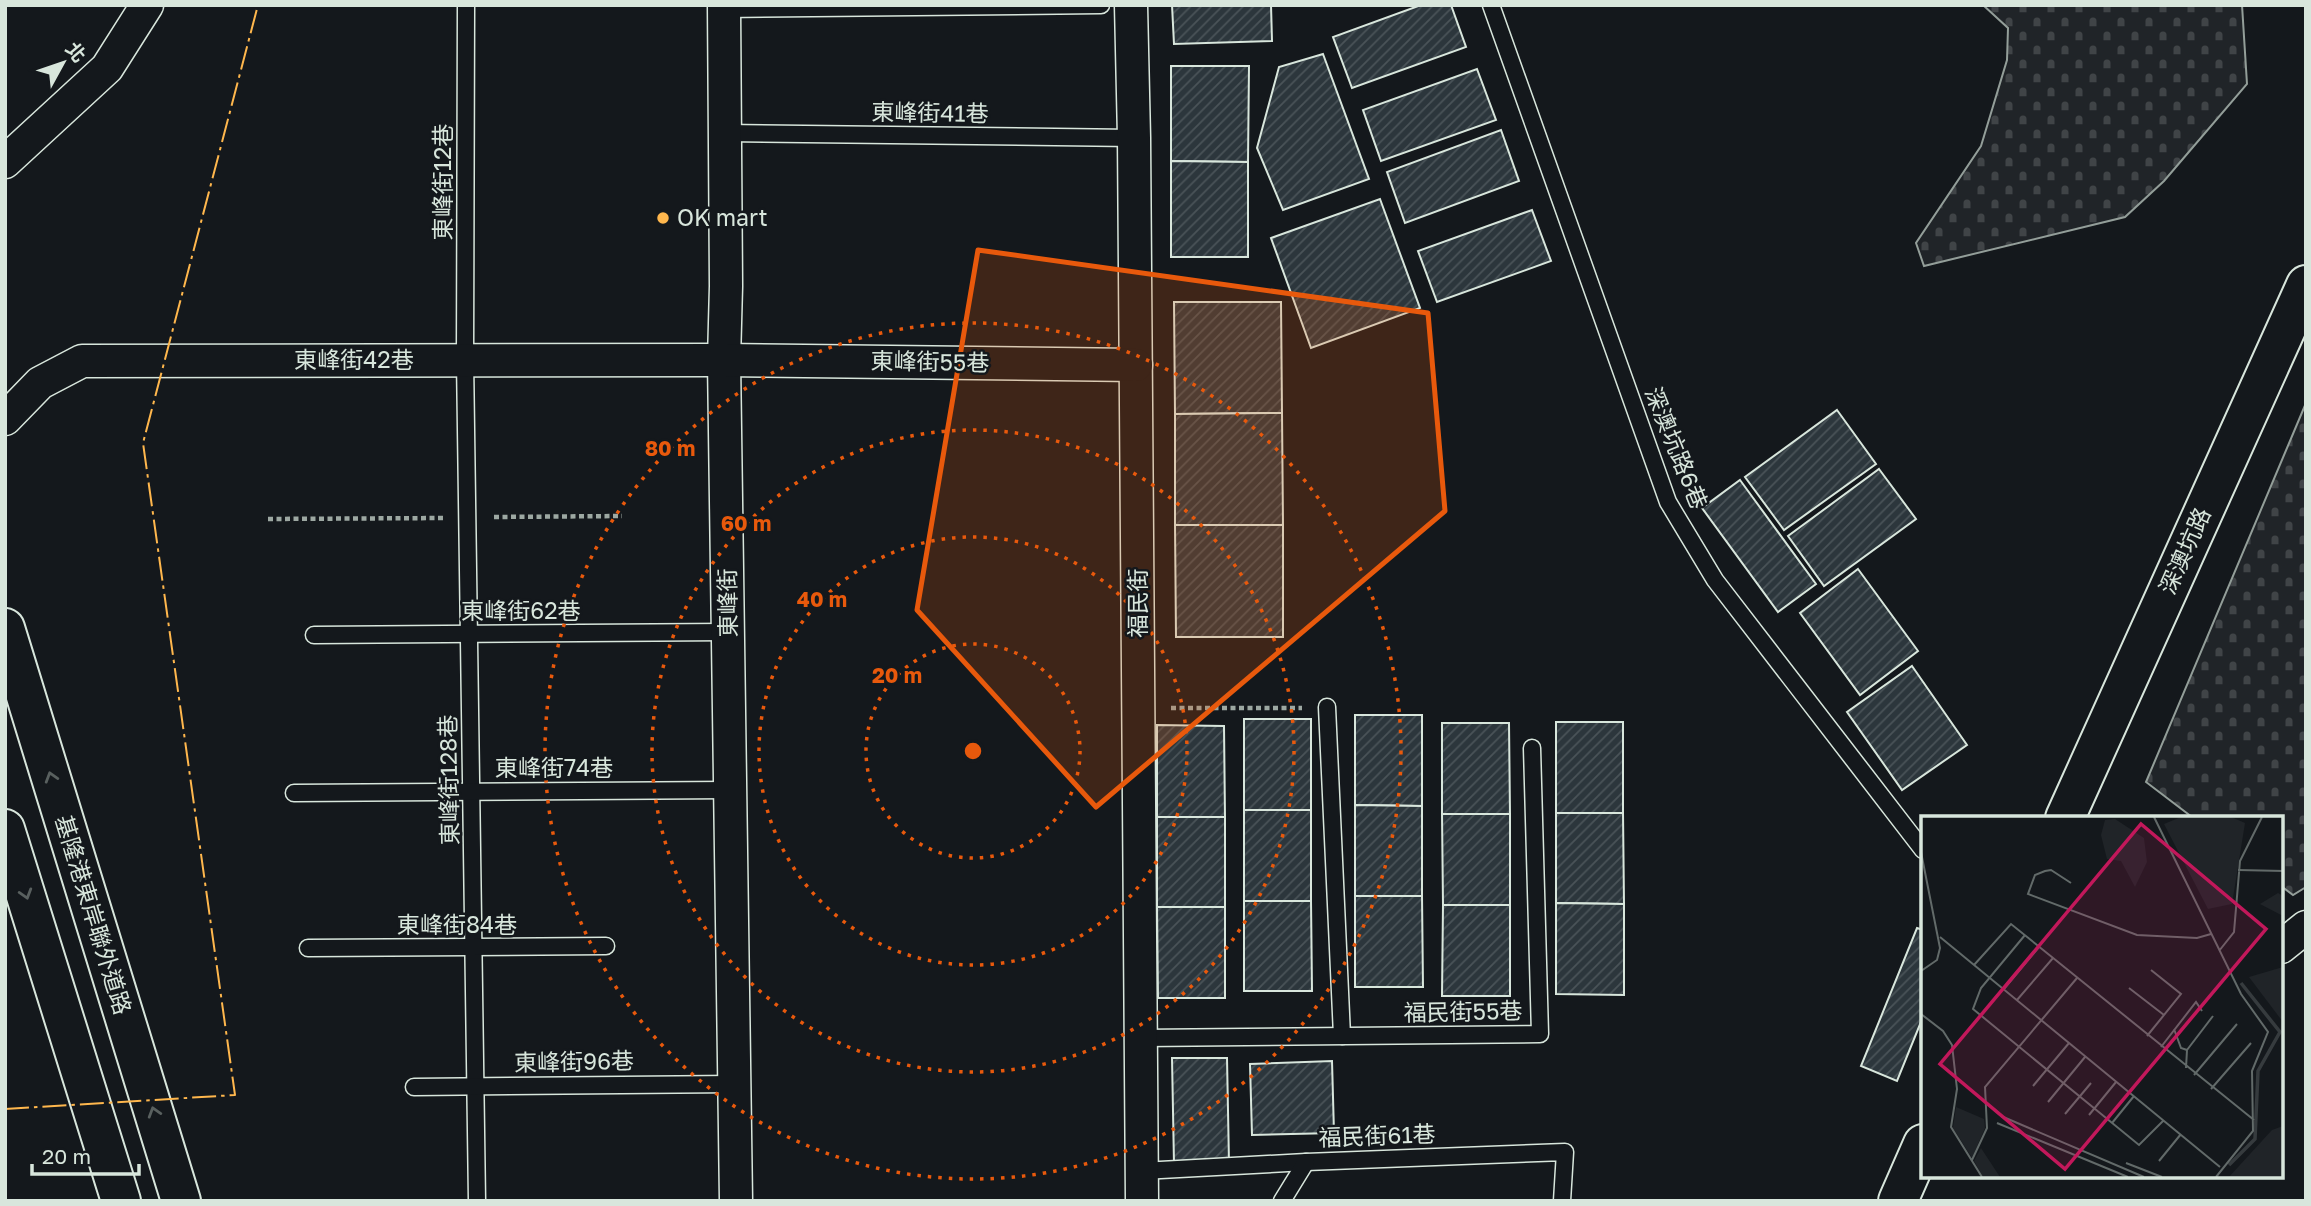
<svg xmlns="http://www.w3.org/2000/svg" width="2311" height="1206" viewBox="0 0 2311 1206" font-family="'Golos Text','Noto Sans TC',sans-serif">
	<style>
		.cemetery { fill: url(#cemetery-stones); stroke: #939e99; stroke-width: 2 }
		.building { fill: url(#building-hatch); stroke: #d8e6dc; stroke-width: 2 }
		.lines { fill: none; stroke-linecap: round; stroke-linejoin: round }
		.lane-casing { stroke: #d8e6dc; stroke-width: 19 }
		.street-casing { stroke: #d8e6dc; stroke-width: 35 }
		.secondary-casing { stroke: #d8e6dc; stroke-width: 42 }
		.highway-casing { stroke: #d8e6dc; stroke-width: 42 }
		.path { stroke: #9da8a2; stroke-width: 4.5; stroke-dasharray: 5 3.5; stroke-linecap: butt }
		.lane { stroke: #14181c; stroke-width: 16 }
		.street { stroke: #14181c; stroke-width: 32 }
		.secondary { stroke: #14181c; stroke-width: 38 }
		.highway { stroke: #14181c; stroke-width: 38 }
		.power { stroke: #ffb74d; stroke-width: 2; stroke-dasharray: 24 5 3.5 5; stroke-linecap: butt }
		.oneway { stroke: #59605f }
		.marked { fill: #e8590c; fill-opacity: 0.2; stroke: #e8590c; stroke-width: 5; stroke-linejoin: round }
		.ring { fill: none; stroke: #e8590c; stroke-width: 3.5; stroke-dasharray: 3.5 7 }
		.poi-dot { fill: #ffb74d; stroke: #14181c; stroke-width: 2.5 }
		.labels { text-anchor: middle; stroke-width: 5; stroke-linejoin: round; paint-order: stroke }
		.street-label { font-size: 23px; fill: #d8e6dc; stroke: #14181c }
		.poi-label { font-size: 23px; fill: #d8e6dc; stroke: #14181c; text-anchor: start }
		.inset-river { fill: none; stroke: #363b3e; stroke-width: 3.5 }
		.inset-road { fill: none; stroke: #626a69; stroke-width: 2 }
		.view { fill: #c2185b; fill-opacity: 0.15; stroke: #c2185b; stroke-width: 3.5 }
		.inset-edge { fill: none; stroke: #d8e6dc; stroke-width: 3.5 }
		.centre { fill: #e8590c; stroke: #14181c; stroke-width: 3.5 }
		.ring-label { font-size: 21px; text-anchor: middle; font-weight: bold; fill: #e8590c; stroke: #14181c; stroke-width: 5; stroke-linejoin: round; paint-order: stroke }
	</style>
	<defs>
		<pattern id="cemetery-stones" width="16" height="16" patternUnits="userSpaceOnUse" patternTransform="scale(1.75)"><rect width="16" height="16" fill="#202428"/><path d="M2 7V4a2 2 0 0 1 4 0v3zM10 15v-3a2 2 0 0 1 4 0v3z" fill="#404447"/></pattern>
		<pattern id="building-hatch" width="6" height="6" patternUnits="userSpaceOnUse" patternTransform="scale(1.75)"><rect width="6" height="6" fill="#2c363c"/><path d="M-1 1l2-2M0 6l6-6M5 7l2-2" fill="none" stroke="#4a5358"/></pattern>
	</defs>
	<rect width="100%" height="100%" fill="#14181c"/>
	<g class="cemetery">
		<path d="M1983 5H2242L2247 84 2164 181 2125 217 1924 266 1916 243 1981 146 2007 60 2008 28Z"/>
		<path d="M2306 403V887L2293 895 2281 886V818L2192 817 2146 782Z"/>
	</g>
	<g class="building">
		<path d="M1172 5H1271L1272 41 1174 44Z"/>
		<path d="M1421 5H1451L1466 47 1352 88 1333 37Z"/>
		<path d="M1323 54 1369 179 1283 210 1257 148 1279 67Z"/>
		<path d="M1171 66H1249L1248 162 1171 161Z"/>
		<path d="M1477 69 1496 120 1381 161 1363 110Z"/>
		<path d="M1501 130 1519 181 1405 223 1387 172Z"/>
		<path d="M1171 161 1248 162V257H1171Z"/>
		<path d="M1380 199 1420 308 1311 348 1271 238Z"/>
		<path d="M1532 210 1551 261 1437 302 1418 251Z"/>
		<path d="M1174 302H1281L1282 413 1175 414Z"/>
		<path d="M1837 410 1876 464 1784 530 1745 477Z"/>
		<path d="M1282 413 1283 525H1175V414Z"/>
		<path d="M1879 469 1916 519 1824 586 1788 536Z"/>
		<path d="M1740 480 1816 584 1778 612 1702 508Z"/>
		<path d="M1175 525H1283V637H1176Z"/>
		<path d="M1858 569 1918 651 1860 695 1800 613Z"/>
		<path d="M1912 666 1967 745 1902 790 1847 712Z"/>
		<path d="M1355 715H1422V806L1355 805Z"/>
		<rect x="1244" y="719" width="67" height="91"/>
		<rect x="1556" y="722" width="67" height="91"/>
		<path d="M1442 723H1509L1510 814H1442Z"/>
		<path d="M1157 725 1224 726 1225 817H1157Z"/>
		<path d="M1355 805 1422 806V896H1355Z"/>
		<rect x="1244" y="810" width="67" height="91"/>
		<path d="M1556 813H1623L1624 904 1556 903Z"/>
		<path d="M1442 814H1510V905H1443Z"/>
		<rect x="1157" y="817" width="68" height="90"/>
		<path d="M1355 896H1422L1423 987H1355Z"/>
		<path d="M1244 901H1311L1312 991H1244Z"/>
		<path d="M1556 903 1624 904V995L1556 994Z"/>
		<path d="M1443 905H1510V996H1442Z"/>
		<path d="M1157 907H1225V998H1158Z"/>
		<path d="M1917 928 1923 930V1017L1897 1081 1861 1066Z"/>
		<path d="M1172 1058H1227L1229 1163 1174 1164Z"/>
		<path d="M1332 1061 1334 1133 1252 1135 1250 1064Z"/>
	</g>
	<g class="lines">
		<defs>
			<g id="lane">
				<path d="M466 5 465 359 477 1201"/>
				<path d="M1491 5 1668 502 1715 580 1923 850"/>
				<path d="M724 9 1101 5"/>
				<path d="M726 133 1134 138"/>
				<path d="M314 635 728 632"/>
				<path d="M1327 707 1342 1036"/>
				<path d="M294 793 730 790"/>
				<path d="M308 948 606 946"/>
				<path d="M1142 1038 1540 1034 1532 748"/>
				<path d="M414 1087 735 1084"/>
				<path d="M1142 1171 1306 1162 1565 1152 1562 1201"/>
				<path d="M1282 1201 1306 1162"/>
			</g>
			<g id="street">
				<path d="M724 5 726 286 724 360 736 1201"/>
				<path d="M1131 5 1134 138 1142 1201"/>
				<path d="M5 162 107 68 147 5"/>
				<path d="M5 419 40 383 82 361 724 360 1136 365"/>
				<path d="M2281 947 2306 927"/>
			</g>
			<g id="secondary">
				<path d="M2065 818 2306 285"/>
				<path d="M1898 1201 1923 1144"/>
			</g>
			<g id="highway">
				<path d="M5 628 181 1201"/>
				<path d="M5 829 121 1201"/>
			</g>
		</defs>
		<use href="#lane" class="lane-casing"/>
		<use href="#street" class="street-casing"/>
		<use href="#secondary" class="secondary-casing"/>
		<use href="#highway" class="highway-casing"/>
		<g class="path">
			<path d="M494 517 622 516"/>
			<path d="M268 519 443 518"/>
			<path d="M1171 708H1302"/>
		</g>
		<use href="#lane" class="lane"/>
		<use href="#street" class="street"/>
		<use href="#secondary" class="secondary"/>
		<use href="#highway" class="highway"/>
		<path class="power" d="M5 1109 235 1095 143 443 258 5"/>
	</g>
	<defs><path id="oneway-chevron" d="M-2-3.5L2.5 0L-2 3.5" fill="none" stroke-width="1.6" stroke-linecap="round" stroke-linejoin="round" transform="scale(1.75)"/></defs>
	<g class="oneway">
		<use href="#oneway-chevron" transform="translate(51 777) rotate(-107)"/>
		<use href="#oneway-chevron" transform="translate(26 894) rotate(73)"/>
		<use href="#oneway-chevron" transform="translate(154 1112) rotate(-107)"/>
	</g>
	<path class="marked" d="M978 250 1428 313 1445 511 1096 807 917 610Z"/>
	<g class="ring">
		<circle cx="973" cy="751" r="107"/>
		<circle cx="973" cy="751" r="214"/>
		<circle cx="973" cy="751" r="321"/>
		<circle cx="973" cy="751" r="428"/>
	</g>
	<circle class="poi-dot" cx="663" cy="218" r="7"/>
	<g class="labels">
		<g class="street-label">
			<text transform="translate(930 113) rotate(1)" y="8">東峰街41巷</text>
			<text transform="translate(443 182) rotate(-90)" y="8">東峰街12巷</text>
			<text x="354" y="368">東峰街42巷</text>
			<text transform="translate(930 362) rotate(1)" y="8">東峰街55巷</text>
			<text transform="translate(1676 448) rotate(68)" y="8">深澳坑路6巷</text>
			<text transform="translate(2185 551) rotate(-66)" y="8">深澳坑路</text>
			<text transform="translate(728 603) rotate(-91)" y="8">東峰街</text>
			<text transform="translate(1138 603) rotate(-90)" y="8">福民街</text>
			<text x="521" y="619">東峰街62巷</text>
			<text x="554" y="776">東峰街74巷</text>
			<text transform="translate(449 780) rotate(-91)" y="8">東峰街128巷</text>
			<text transform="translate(93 915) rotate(73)" y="8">基隆港東岸聯外道路</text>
			<text x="457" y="933">東峰街84巷</text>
			<text transform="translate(1463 1012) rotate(-1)" y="8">福民街55巷</text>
			<text transform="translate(574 1062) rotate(-1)" y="8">東峰街96巷</text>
			<text transform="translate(1377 1136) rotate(-2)" y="8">福民街61巷</text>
		</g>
		<g class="poi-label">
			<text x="677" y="226">OK mart</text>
		</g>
	</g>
	<g transform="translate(1921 816)">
		<rect width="362" height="362" fill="#14181c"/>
		<path d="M357 77 362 80V100L339 88ZM362 151H363L362 206 328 161ZM362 310V361H308L351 314Z" fill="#202428"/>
		<path d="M260 1H310L324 7 311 88 287 93 243 8ZM194 3 223 22 226 46 214 71 200 45 186 43 180 19 184 4Z" fill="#202428"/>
		<path d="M35 291 63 303 64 312 51 342 32 312Z" fill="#202428"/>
		<path d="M60 332 79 361H62L53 345Z" fill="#202428"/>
		<path class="inset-river" d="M308 349 334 323 337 255 359 216 320 167"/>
		<path class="inset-road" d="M233 1 320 178 347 216 331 255 332 315 295 361M0 36 19 132 16 144 0 155M317 54 363 55M150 67 130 54 124 55 114 59 107 78 216 119 276 122 290 118M104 119 60 172 52 193 218 329 243 304M19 121 299 351M298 135 313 116 319 45 341 1M53 149 90 108 333 304M208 172 243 199M83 173 118 131M96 184 132 142M0 198 22 215 31 229 36 273 30 311 61 361M253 213 260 232 266 234M226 220 260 178 230 154M240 231 275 186 281 195M265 252 266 234 292 200M273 259 316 208M112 270 148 227M290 273 330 227M127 286 164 241M144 298 170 267M168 299 195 266M80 300 223 361M76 307 207 361M191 307 213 280M51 344 66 312 64 271 156 162M238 345 260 318M205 347 241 361"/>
		<path class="view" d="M220 8 345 113 144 353 19 248Z"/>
		<rect width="362" height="362" class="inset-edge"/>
	</g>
	<circle cx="973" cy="751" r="10" class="centre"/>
	<g class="ring-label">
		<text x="670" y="456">80 m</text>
		<text x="746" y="531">60 m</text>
		<text x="822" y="607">40 m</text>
		<text x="897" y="683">20 m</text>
	</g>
	<rect width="2311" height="1206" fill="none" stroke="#d8e6dc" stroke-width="14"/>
	<g transform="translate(63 63) rotate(50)" stroke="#14181c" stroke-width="5" paint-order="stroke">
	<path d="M0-5L12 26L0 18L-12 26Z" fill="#d8e6dc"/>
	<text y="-10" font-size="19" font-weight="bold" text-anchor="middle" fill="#d8e6dc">北</text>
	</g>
	<path d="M32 1164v10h107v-10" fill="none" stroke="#d8e6dc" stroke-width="3.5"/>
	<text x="42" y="1164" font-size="21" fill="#d8e6dc" stroke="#14181c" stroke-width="5" paint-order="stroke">20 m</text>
</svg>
